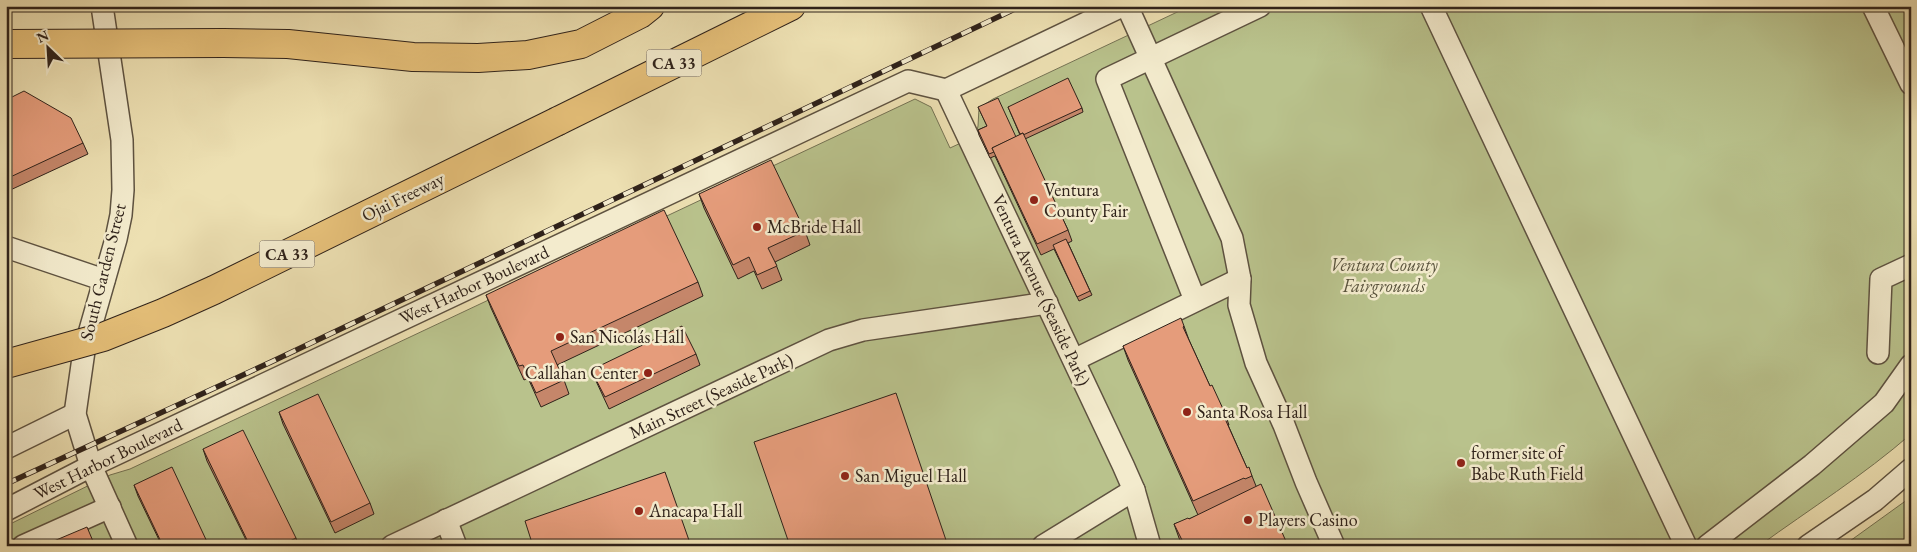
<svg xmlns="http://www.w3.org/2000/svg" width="1917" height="552" viewBox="0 0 1917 552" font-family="'EB Garamond',serif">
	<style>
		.green { fill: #b9c28c; stroke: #747253 }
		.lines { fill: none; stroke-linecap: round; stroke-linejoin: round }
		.minor-casing { stroke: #5e5240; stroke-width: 24 }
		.highway-casing { stroke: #2f221a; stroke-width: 30 }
		.minor { stroke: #f3ebcd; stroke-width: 21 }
		.highway { stroke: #e6c079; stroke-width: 28 }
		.rail-casing { stroke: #2f221a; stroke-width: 5.5 }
		.rail { stroke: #f3ebcd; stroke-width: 4; stroke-dasharray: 11; stroke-linecap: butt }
		.highway-bridge-casing { stroke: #2f221a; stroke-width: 30; stroke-linecap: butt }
		.highway-bridge { stroke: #e6c079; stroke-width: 28 }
		.wall { fill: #c5866a; stroke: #2f221a }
		.building { fill: #e59c7b; stroke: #2f221a }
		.poi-dot { fill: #8f2418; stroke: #f3ebcd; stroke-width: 2 }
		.labels { text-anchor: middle; stroke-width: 5; stroke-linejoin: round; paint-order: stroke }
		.shield { fill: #f3ebcd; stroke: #6a5e50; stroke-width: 1 }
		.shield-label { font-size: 16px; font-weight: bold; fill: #2f221a }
		.poi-label { font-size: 18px; fill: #2f221a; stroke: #f3ebcd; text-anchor: start }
		.street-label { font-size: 18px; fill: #2f221a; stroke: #f3ebcd }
		.park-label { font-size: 18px; font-style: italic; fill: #58523c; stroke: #f3ebcd }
	</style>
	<rect width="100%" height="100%" fill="#ede0b2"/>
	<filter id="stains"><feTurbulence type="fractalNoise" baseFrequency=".004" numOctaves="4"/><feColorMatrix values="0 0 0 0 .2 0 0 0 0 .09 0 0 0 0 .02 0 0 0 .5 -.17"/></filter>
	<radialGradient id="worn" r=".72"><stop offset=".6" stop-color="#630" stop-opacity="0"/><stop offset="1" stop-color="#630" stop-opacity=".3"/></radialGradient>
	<g class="green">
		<path d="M1190 6H1906L1911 17V331L1908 332 1911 338V434C1864 475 1810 509 1759 546H6V526L110 475 130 469 915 99 931 107 950 148 976 136 978 126 979 108 993 99Z"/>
		<path d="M1911 497V546H1843Z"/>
	</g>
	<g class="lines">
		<defs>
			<g id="minor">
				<path d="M102 6 122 140 123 190 121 215 116 239 84 351 75 414 91 466 127 546"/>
				<path d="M1127 6 1232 238 1240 279 1239 305 1256 363 1284 425 1306 482 1334 546"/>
				<path d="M1431 6 1686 546"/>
				<path d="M1873 6 1911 84"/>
				<path d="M946 90 1123 465 1134 490 1150 546"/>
				<path d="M946 90 1122 6"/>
				<path d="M6 247 104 280"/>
				<path d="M1195 300 1107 79 1260 6"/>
				<path d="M1878 353 1881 279 1911 265"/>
				<path d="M1074 360 1240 279"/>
				<path d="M6 448 75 414"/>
				<path d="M6 510 91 466 908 81 946 90"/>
				<path d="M446 520 456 546"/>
				<path d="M23 546 110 507"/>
				<path d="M392 546 829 340 863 330 1047 303"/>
				<path d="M1043 546 1134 490"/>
				<path d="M1707 546 1812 465 1884 403 1911 365"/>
				<path d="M1808 546 1875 500 1911 469"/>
			</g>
			<g id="highway">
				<path d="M223 43 288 44 413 57 478 58 528 55 581 44 640 14 650 6"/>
				<path d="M558 121 791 6"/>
			</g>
		</defs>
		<use href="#minor" class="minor-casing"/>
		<use href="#highway" class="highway-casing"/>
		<use href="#minor" class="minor"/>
		<use href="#highway" class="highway"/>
		<defs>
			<path id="rail" d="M6 484 271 362 1021 6"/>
		</defs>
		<use href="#rail" class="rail-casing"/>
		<use href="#rail" class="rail"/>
		<defs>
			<g id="highway-bridge">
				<path d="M6 44 223 43"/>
				<path d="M6 364 103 337 163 313 214 290 558 121"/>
			</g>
		</defs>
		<use href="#highway-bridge" class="highway-bridge-casing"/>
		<use href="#highway-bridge" class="highway-bridge"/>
	</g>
	<g class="wall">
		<path d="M6 100 83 143 88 154 6 192Z"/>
		<path d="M978 107 1016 137 1020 135 1008 107 1082 108 1083 112 1025 139 1068 230 1072 241 1068 243 1092 295 1079 301 1054 249 1041 255 995 156 990 158 979 135 978 130 987 126Z"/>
		<path d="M699 194 805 231 810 245 775 262 782 280 762 289 754 271 738 279 704 208Z"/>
		<path d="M698 282 703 296 557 365 564 380 569 394 541 407 528 378 524 380 491 308 486 295Z"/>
		<path d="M1184 326 1189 340 1210 386 1224 411 1229 425H1228L1247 468 1252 476 1256 486 1288 546H1183L1179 538 1174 524 1189 519 1198 515 1128 360 1123 346Z"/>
		<path d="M696 354 700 365 609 409 596 381 591 370Z"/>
		<path d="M279 412 370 503 374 514 335 533 283 424Z"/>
		<path d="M203 449 296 538 299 546H249L207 461Z"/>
		<path d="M134 485 209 546H162L138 496Z"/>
	</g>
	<g class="building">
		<path d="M1068 78 1082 108 1023 135V133L1020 134 1008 107Z"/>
		<path d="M24 91 71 118 83 143 6 179V100Z"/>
		<path d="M998 98 1016 137 992 148 994 152 989 154 978 130 987 126 978 107Z"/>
		<path d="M1023 133 1068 230 1037 244 992 148Z"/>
		<path d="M771 160 805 231 768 248 777 266 757 275 749 257 733 265 699 194Z"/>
		<path d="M664 210 698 282 551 351 564 380 536 393 523 365 519 366 486 295Z"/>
		<path d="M1066 239 1090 291 1077 297 1053 245Z"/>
		<path d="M1181 318 1184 326 1183 327 1210 386 1212 385 1224 411 1222 412 1247 468 1249 467 1252 476 1245 479 1244 478 1193 501 1123 346Z"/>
		<path d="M682 326 696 354 605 397 591 370Z"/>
		<path d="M896 393 948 546H790L754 442Z"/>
		<path d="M318 394 370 503 331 522 279 412Z"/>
		<path d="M243 430 296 538 280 546H250L203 449Z"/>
		<path d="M172 467 209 546H163L134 485Z"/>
		<path d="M665 472 691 546H533L525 521Z"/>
		<path d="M1261 484 1288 546H1185L1174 524 1188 518 1189 519Z"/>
		<path d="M87 527 95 546H42Z"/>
	</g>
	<g class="poi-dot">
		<circle cx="1034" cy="200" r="5"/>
		<circle cx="757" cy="227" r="5"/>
		<circle cx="560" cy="337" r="5"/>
		<circle cx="648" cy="373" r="5"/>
		<circle cx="1187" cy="412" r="5"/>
		<circle cx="1461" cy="463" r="5"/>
		<circle cx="845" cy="476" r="5"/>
		<circle cx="639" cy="511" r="5"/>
		<circle cx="1248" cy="520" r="5"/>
	</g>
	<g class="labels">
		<g class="shield">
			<rect x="646.5" y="49.5" width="55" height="27" rx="4"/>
			<rect x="259.5" y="240.5" width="55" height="27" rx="4"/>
		</g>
		<g class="shield-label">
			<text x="674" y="69">CA 33</text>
			<text x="287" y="260">CA 33</text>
		</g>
		<g class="poi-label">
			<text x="1044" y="196">Ventura<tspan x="1044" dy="21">County Fair</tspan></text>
			<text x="767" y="233">McBride Hall</text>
			<text x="570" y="343">San Nicolás Hall</text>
			<text x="638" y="379" text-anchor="end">Callahan Center</text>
			<text x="1197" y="418">Santa Rosa Hall</text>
			<text x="1471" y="459">former site of<tspan x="1471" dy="21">Babe Ruth Field</tspan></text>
			<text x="855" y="482">San Miguel Hall</text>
			<text x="649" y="517">Anacapa Hall</text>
			<text x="1258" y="526">Players Casino</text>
		</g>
		<g class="street-label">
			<text transform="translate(403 197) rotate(-26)" y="6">Ojai Freeway</text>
			<text transform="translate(103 272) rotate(-76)" y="6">South Garden Street</text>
			<text transform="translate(474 285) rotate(-25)" y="6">West Harbor Boulevard</text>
			<text transform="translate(1041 290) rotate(65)" y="6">Ventura Avenue (Seaside Park)</text>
			<text transform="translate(711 396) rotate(-25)" y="6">Main Street (Seaside Park)</text>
			<text transform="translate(108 459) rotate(-26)" y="6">West Harbor Boulevard</text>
		</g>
		<g class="park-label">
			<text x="1384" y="271">Ventura County<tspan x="1384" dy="21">Fairgrounds</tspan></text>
		</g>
	</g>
	<rect width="1917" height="552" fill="none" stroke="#ede0b2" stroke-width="25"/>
	<rect x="8" y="8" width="1902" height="537" fill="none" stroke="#2f221a" stroke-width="2.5"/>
	<rect x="12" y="12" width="1892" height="527" fill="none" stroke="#2f221a"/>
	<g transform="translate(48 48) rotate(335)" stroke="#f3ebcd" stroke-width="4" paint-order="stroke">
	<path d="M0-4L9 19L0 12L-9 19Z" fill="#2f221a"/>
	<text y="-8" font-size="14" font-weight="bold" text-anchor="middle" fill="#2f221a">N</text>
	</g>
	<rect width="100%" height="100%" filter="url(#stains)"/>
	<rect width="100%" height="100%" fill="url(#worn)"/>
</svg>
